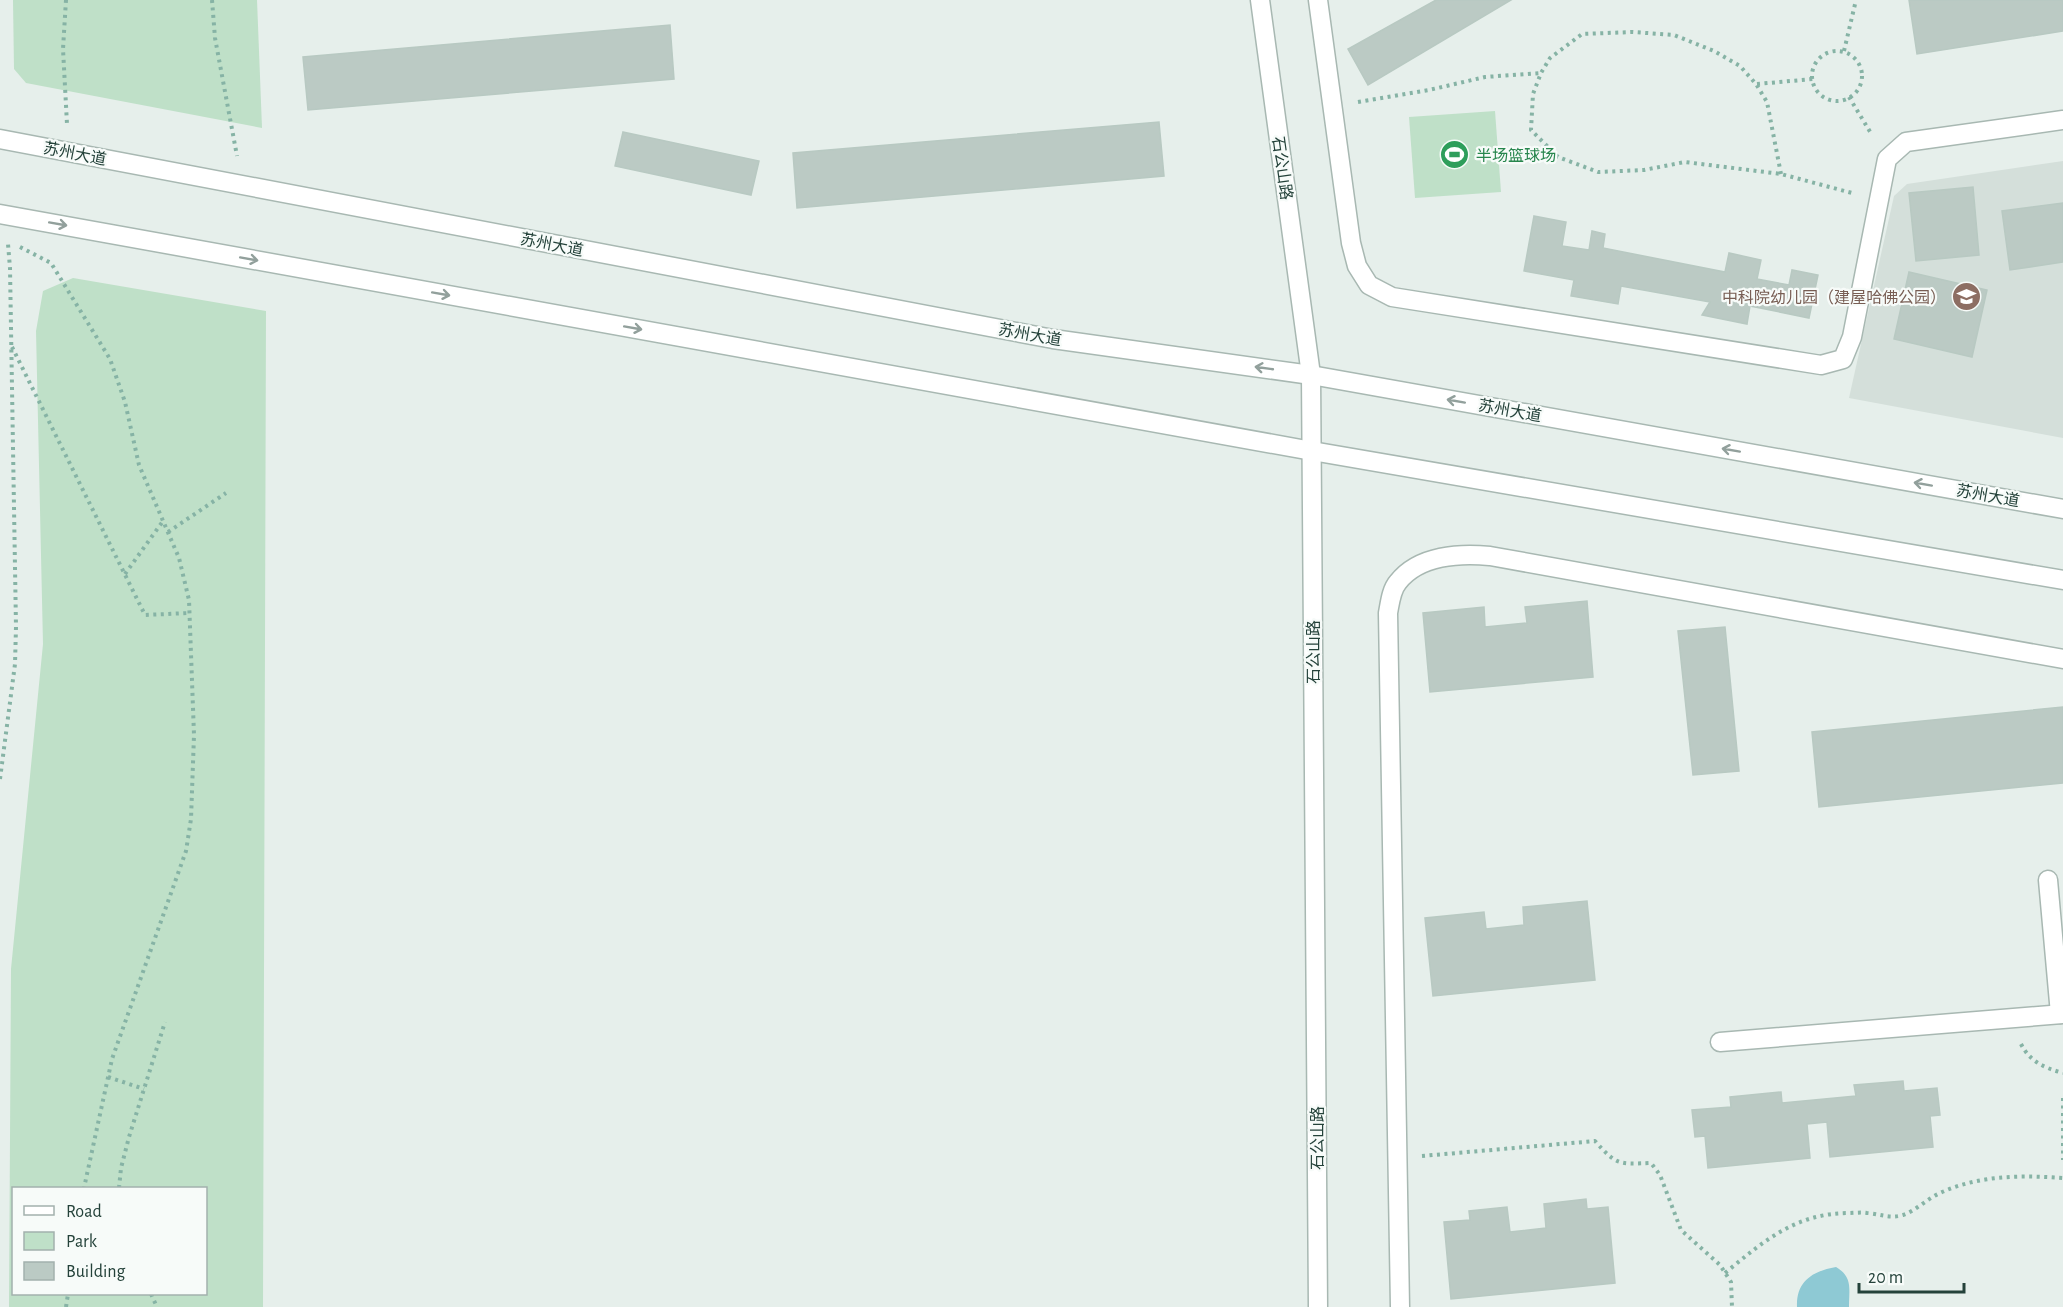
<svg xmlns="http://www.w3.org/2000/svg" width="2063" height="1307" viewBox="0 0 2063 1307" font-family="'Alegreya Sans','Noto Sans SC',sans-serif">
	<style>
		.built { fill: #d4dfda }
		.green { fill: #bfe0c8; fill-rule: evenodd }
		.water { fill: #8ec9d4 }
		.building { fill: #bbcac4; stroke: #b8c9c2; stroke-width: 1.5 }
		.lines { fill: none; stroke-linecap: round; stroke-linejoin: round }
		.service-casing { stroke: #a8b8b2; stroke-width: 21 }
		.tertiary-casing { stroke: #a8b8b2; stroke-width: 21 }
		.path { stroke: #86b3a5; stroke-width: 4; stroke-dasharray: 3 4.5; stroke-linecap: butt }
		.service { stroke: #fff; stroke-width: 18 }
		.tertiary { stroke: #fff; stroke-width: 18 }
		.oneway { stroke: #92a09c }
		.labels { text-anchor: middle; stroke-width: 4.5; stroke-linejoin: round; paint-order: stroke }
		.street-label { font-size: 16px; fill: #24423a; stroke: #f7fbf9 }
		.leisure-label { font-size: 16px; fill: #27864d; stroke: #f7fbf9; text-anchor: start }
		.education-label { font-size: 16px; fill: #785e54; stroke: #f7fbf9; text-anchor: end }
	</style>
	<rect width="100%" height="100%" fill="#e6efeb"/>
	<path class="built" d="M2063 161V438L1849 398 1894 196 1907 184Z"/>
	<g class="green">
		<path d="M13 0H257L262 128 26 83 14 69Z"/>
		<path d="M1495 111 1501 192 1415 198 1409 117Z"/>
		<path d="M73 278 266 311 263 1307H9L11 969 43 644 36 331 43 291ZM14 1188H206V1294H14Z"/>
	</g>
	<path class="water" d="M1836 1267C1853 1277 1849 1289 1849 1307H1797C1796 1281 1813 1271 1836 1267Z"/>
	<g class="building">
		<path d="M1436 0H1511L1368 85 1348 49Z"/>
		<path d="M1909 0H2063V31L1917 54Z"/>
		<path d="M670 25 674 79 308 110 303 57Z"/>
		<path d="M1159 122 1164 176 797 208 793 153Z"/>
		<path d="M623 132 759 161 751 195 615 166Z"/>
		<path d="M1973 187 1979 255 1916 261 1909 193Z"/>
		<path d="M2063 203V262L2010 270 2002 211Z"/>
		<path d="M1534 216 1566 222 1562 246 1589 250 1592 231 1605 234 1603 248 1725 272 1729 253 1761 260 1757 279 1789 285 1792 270 1818 275 1809 318 1750 306 1747 324 1702 315 1710 302 1621 286 1618 304 1571 296 1574 280 1524 271Z"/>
		<path d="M1909 272 1987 290 1972 357 1894 339Z"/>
		<path d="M1587 601 1593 677 1430 692 1423 613 1484 607 1485 627 1527 623 1525 607Z"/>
		<path d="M1725 627 1739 771 1693 775 1678 631Z"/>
		<path d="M2063 707V783L1819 807 1812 732Z"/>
		<path d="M1587 901 1595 980 1433 996 1425 918 1484 912 1486 929 1524 925 1523 907Z"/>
		<path d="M1903 1081 1904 1091 1937 1088 1940 1115 1930 1116 1933 1147 1830 1157 1827 1122 1807 1124 1810 1158 1708 1168 1705 1136 1695 1137 1692 1110 1731 1107 1730 1097 1781 1092 1782 1103 1856 1096 1854 1085Z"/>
		<path d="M1586 1199 1587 1209 1608 1207 1615 1283 1451 1299 1444 1222 1470 1220 1469 1211 1507 1207 1510 1232 1546 1228 1544 1204Z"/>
	</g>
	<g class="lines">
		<defs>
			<g id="service">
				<path d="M1318 0 1351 243 1357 266 1369 285 1392 297 1821 365 1843 359 1852 337 1887 159 1906 142 2063 120"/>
				<path d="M2048 880 2060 1014"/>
				<path d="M1720 1042 2063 1014"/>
				<path d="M1400 1307 1388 613C1390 603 1391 590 1398 582 1419 555 1460 553 1490 556L2063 659"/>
			</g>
			<g id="tertiary">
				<path d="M1260 0 1311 375 1318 1307"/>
				<path d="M0 139 1053 339 1311 375 2063 509"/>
				<path d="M0 214 1312 451 2063 580"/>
			</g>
		</defs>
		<use href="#service" class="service-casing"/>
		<use href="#tertiary" class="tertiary-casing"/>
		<g class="path">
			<path d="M66 0 63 49 67 124"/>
			<path d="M212 0 215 38 237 156"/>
			<path d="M1844 51 1856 0"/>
			<circle cx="1837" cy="76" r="25"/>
			<path d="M1757 84 1813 79"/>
			<path d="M1849 97 1872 135"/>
			<path d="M1358 102 1429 90 1485 77 1541 73"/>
			<path d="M1781 174 1767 102 1756 84 1740 66 1714 51 1674 35 1633 32 1582 34 1550 58 1541 73 1533 94 1531 130 1558 157 1598 172 1644 170 1685 162 1781 174 1852 193"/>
			<path d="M20 247 51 263 110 359 125 402 139 465 179 558 189 600 194 735 191 819 186 851 112 1059 84 1188"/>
			<path d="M12 347 145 615 189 613"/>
			<path d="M168 532 226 493"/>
			<path d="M125 574 163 521"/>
			<path d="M0 779 15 664 16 627 10 268 8 244"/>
			<path d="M2021 1044C2030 1062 2045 1068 2063 1073"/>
			<path d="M108 1077 144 1089"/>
			<path d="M2063 1098V1160"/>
			<path d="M1422 1156 1595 1141C1617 1166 1619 1164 1651 1163L1660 1175 1681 1230 1720 1265 1731 1282 1732 1307"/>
			<path d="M119 1188 121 1168 129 1137 165 1022"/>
			<path d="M1725 1273C1764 1241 1796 1213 1849 1213 1855 1213 1861 1212 1867 1213 1880 1214 1890 1219 1903 1215 1915 1211 1926 1200 1938 1194 1977 1175 2021 1175 2063 1178"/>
			<path d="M151 1294 157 1307"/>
			<path d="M66 1307 68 1294"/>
		</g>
		<use href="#service" class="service"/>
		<use href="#tertiary" class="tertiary"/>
	</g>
	<defs><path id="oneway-shaft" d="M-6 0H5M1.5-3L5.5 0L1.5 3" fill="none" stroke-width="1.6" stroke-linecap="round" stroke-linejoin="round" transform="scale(1.5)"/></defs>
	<g class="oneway">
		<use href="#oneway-shaft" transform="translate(58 224) rotate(10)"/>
		<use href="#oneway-shaft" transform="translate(249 259) rotate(10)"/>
		<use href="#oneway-shaft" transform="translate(441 294) rotate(10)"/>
		<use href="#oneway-shaft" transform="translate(633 328) rotate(10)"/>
		<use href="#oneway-shaft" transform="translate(1264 368) rotate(-172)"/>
		<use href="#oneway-shaft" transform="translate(1456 401) rotate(-170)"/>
		<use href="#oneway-shaft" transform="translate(1731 450) rotate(-170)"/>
		<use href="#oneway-shaft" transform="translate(1923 484) rotate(-170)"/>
	</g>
	<defs>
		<symbol id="stadium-disc" viewBox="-11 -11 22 22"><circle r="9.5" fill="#2e9e5b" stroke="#f7fbf9"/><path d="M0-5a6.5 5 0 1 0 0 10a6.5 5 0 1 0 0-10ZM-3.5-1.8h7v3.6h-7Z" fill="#fff"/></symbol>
		<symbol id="school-disc" viewBox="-11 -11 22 22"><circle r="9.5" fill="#8d6e63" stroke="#f7fbf9"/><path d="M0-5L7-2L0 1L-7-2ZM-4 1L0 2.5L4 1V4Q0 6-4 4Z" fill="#fff"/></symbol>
	</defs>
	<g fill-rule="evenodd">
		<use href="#stadium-disc" x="1438" y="138" width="33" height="33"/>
		<use href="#school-disc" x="1950" y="280" width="33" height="33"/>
	</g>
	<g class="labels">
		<g class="street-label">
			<text transform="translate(75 153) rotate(11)" y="6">苏州大道</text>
			<text transform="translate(1283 168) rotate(82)" y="6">石公山路</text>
			<text transform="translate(552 244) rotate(11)" y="6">苏州大道</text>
			<text transform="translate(1030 334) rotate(10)" y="6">苏州大道</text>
			<text transform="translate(1510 410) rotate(10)" y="6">苏州大道</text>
			<text transform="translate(1988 495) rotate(10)" y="6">苏州大道</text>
			<text transform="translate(1313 652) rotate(-90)" y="6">石公山路</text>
			<text transform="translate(1317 1138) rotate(-90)" y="6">石公山路</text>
		</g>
		<g class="leisure-label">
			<text x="1476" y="161">半场篮球场</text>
		</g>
		<g class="education-label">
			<text x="1946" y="303">中科院幼儿园（建屋哈佛公园）</text>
		</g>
	</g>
	<rect x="12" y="1187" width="195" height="108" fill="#f7fbf9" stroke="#a3b1ad" stroke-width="1.5"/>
	<rect x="24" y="1206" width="30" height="9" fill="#ffffff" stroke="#a3b1ad" stroke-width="1.5"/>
	<text x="66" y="1217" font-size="18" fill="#24423a">Road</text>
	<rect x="24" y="1232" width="30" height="18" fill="#bfe0c8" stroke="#a3b1ad" stroke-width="1.5"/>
	<text x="66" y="1247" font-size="18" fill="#24423a">Park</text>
	<rect x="24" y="1262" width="30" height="18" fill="#bbcac4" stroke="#a3b1ad" stroke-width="1.5"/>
	<text x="66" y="1277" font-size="18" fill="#24423a">Building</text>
	<path d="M1859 1283v9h105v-9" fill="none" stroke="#24423a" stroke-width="3"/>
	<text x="1868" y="1283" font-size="18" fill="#24423a" stroke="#f7fbf9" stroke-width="4.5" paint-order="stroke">20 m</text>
</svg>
